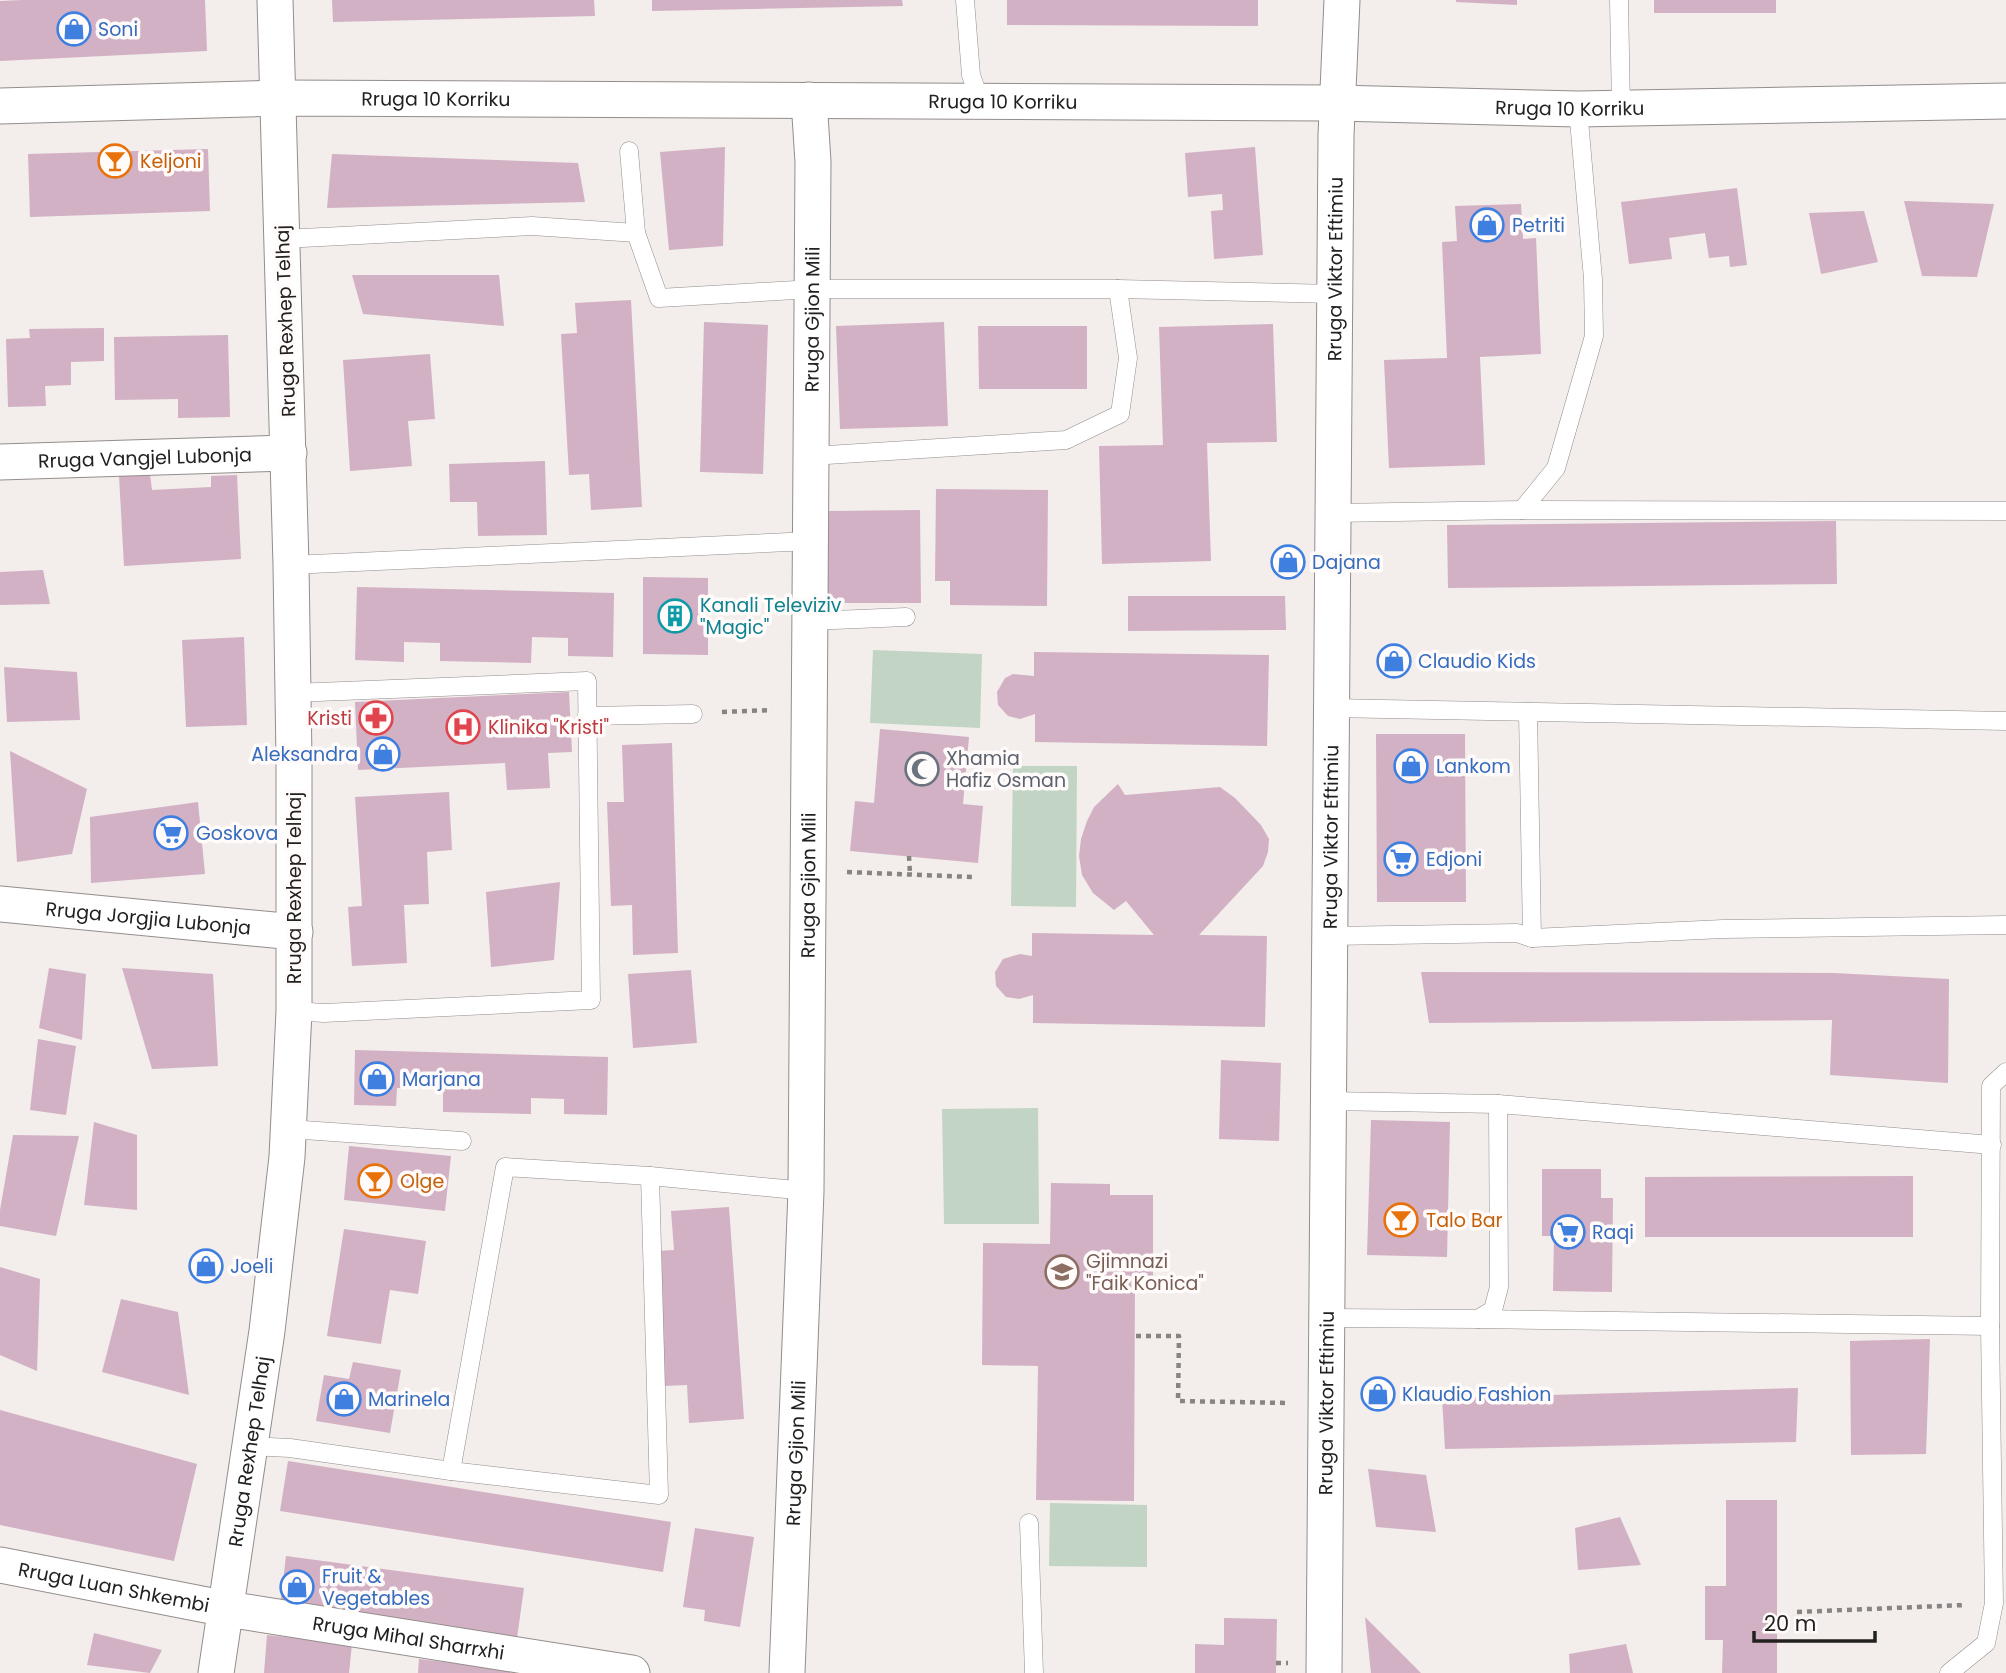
<svg xmlns="http://www.w3.org/2000/svg" width="2006" height="1673" viewBox="0 0 2006 1673" font-family="Poppins,sans-serif">
	<style>
		.green { fill: #c2d5c4 }
		.building { fill: #d2b1c4 }
		.lines { fill: none; stroke-linecap: round; stroke-linejoin: round }
		.service-casing { stroke: #938d8b; stroke-width: 19 }
		.minor-casing { stroke: #938d8b; stroke-width: 37 }
		.path { stroke: #888483; stroke-width: 4.5; stroke-dasharray: 5 5; stroke-linecap: butt }
		.service { stroke: #fff; stroke-width: 18 }
		.minor { stroke: #fff; stroke-width: 35 }
		.labels { text-anchor: middle; stroke-width: 7; stroke-linejoin: round; paint-order: stroke }
		.shop-label { font-size: 19px; fill: #366cbe; stroke: #fffbfa; text-anchor: start }
		.street-label { font-size: 19px; fill: #232120; stroke: #fffbfa }
		.food-label { font-size: 19px; fill: #c56008; stroke: #fffbfa; text-anchor: start }
		.culture-label { font-size: 19px; fill: #0d838f; stroke: #fffbfa; text-anchor: start }
		.health-label { font-size: 19px; fill: #be3a42; stroke: #fffbfa; text-anchor: end }
		.worship-label { font-size: 19px; fill: #5b616d; stroke: #fffbfa; text-anchor: start }
		.education-label { font-size: 19px; fill: #785e54; stroke: #fffbfa; text-anchor: start }
	</style>
	<rect width="100%" height="100%" fill="#f3edeb"/>
	<g class="green">
		<path d="M873 650 982 654 980 728 870 723Z"/>
		<path d="M1013 766H1077L1076 907 1011 906Z"/>
		<path d="M1038 1108 1039 1224H944L942 1109Z"/>
		<path d="M1050 1503 1147 1505V1567L1049 1566Z"/>
	</g>
	<g class="building">
		<path d="M22 0H205L207 51 0 61V1Z"/>
		<path d="M332 0H594L595 16 333 22Z"/>
		<path d="M652 0H902L903 6 652 11Z"/>
		<path d="M1007 0H1258V26L1007 25Z"/>
		<path d="M1456 0H1517V5L1456 2Z"/>
		<rect x="1654" y="0" width="122" height="13"/>
		<path d="M725 147 723 246 669 250 660 152Z"/>
		<path d="M1255 147 1263 255 1214 259 1211 211 1223 210 1222 194 1188 197 1185 153Z"/>
		<path d="M208 149 210 211 30 217 28 154Z"/>
		<path d="M332 154 578 163 585 202 327 208Z"/>
		<path d="M1737 188 1747 265 1730 267 1729 256 1709 258 1705 233 1669 238 1672 259 1629 264 1621 202Z"/>
		<path d="M1904 201 1994 204 1977 277 1922 276Z"/>
		<path d="M1521 204 1523 239 1536 238 1541 354 1480 357 1485 465 1389 468 1384 360 1447 358 1442 242 1457 241 1455 206Z"/>
		<path d="M1864 211 1878 262 1821 274 1809 213Z"/>
		<path d="M352 275H499L504 326 363 314Z"/>
		<path d="M631 300 642 507 591 510 589 474 569 475 561 334 577 333 575 303Z"/>
		<path d="M704 322 768 325 763 474 700 472Z"/>
		<path d="M944 322 948 426 840 429 836 326Z"/>
		<path d="M1273 324 1277 442 1207 443 1211 561 1102 564 1099 446 1163 445 1159 327Z"/>
		<path d="M978 326H1087V389H979Z"/>
		<path d="M104 328V361L71 362V385L45 386 46 406 8 407 6 339 30 338 29 329Z"/>
		<path d="M228 335 230 417 178 418V399L115 400 114 337Z"/>
		<path d="M430 354 435 419 408 421 412 466 350 471 343 360Z"/>
		<path d="M545 461 547 535 478 536 477 502H450L449 464Z"/>
		<path d="M150 474 152 490 211 487V476L237 475 241 559 124 566 119 476Z"/>
		<path d="M936 489 1048 490 1047 606 950 605V581H935Z"/>
		<path d="M920 510 921 603H828V511Z"/>
		<path d="M1836 521 1837 584 1448 588 1447 525Z"/>
		<path d="M43 570 50 604 0 605V572Z"/>
		<path d="M643 577 708 578V655L643 654Z"/>
		<path d="M357 587 614 593 613 657 568 656V638L532 637 531 663 440 661V643L404 642V662L355 660Z"/>
		<path d="M1128 596H1285L1286 630 1128 631Z"/>
		<path d="M244 637 247 725 186 727 182 640Z"/>
		<path d="M1034 652 1269 655 1267 746 1035 742V714L1020 719 1008 716 998 705 997 692 1005 678 1013 674 1034 676Z"/>
		<path d="M4 667 77 672 80 720 7 722Z"/>
		<path d="M569 692 572 752 548 753 550 788 507 790 505 763 358 770 355 702Z"/>
		<path d="M880 729 969 737 963 804 983 806 978 863 850 851 855 801 874 803Z"/>
		<path d="M1376 734H1465L1466 902H1377Z"/>
		<path d="M672 743 678 953 633 955 632 905 611 906 607 802H624L622 745Z"/>
		<path d="M10 751 87 789 72 854 17 862Z"/>
		<path d="M1118 784 1125 795 1220 787 1235 798 1261 825 1269 839 1268 852 1263 866 1199 935 1267 936 1265 1027 1033 1023V995L1019 999 1006 997 996 986 995 972 1003 959 1020 954 1032 956V933L1154 935 1126 901 1114 910 1093 893 1082 875 1079 856 1081 839 1087 821 1094 807Z"/>
		<path d="M449 792 452 850 427 852 429 904 404 905 407 963 352 966 348 907 362 906 355 797Z"/>
		<path d="M198 802 205 874 91 883 90 817Z"/>
		<path d="M560 882 554 960 491 967 486 892Z"/>
		<path d="M49 968 86 974 82 1040 39 1028Z"/>
		<path d="M122 968 213 974 218 1066 152 1069Z"/>
		<path d="M691 970 697 1043 633 1048 628 974Z"/>
		<path d="M1421 972 1834 973 1949 979 1948 1083 1830 1075 1832 1020 1429 1023Z"/>
		<path d="M38 1039 76 1046 66 1115 30 1110Z"/>
		<path d="M355 1050 608 1057 607 1115 564 1114V1099L531 1098V1114L443 1112V1089L397 1088 396 1106 354 1105Z"/>
		<path d="M1221 1060 1281 1063 1279 1141 1219 1139Z"/>
		<path d="M1371 1120 1450 1122 1447 1257 1367 1255Z"/>
		<path d="M94 1122 137 1135V1210L84 1205Z"/>
		<path d="M13 1135 79 1136 56 1236 0 1226V1210Z"/>
		<path d="M349 1146 451 1156 445 1211 344 1200Z"/>
		<path d="M1542 1169H1601V1198H1613L1612 1292 1553 1291 1554 1236H1542Z"/>
		<path d="M1913 1176V1237H1645V1177Z"/>
		<path d="M1051 1183 1110 1184V1195H1153V1277H1135L1134 1501 1036 1500 1038 1366 982 1365 983 1243 1050 1244Z"/>
		<path d="M729 1207 744 1419 689 1423 687 1385 664 1386 655 1251 674 1250 671 1211Z"/>
		<path d="M344 1229 426 1241 418 1294 390 1290 381 1344 327 1336Z"/>
		<path d="M0 1267 40 1279 37 1371 0 1355Z"/>
		<path d="M121 1299 178 1312 189 1395 102 1372Z"/>
		<path d="M1930 1339 1926 1454 1851 1455 1850 1341Z"/>
		<path d="M353 1362 401 1370 390 1433 316 1421 324 1375 349 1379Z"/>
		<path d="M1798 1388 1796 1442 1445 1449 1442 1398Z"/>
		<path d="M0 1410 197 1464 174 1561 0 1525Z"/>
		<path d="M288 1461 671 1522 663 1572 280 1511Z"/>
		<path d="M1368 1469 1426 1475 1436 1532 1376 1527Z"/>
		<path d="M1726 1500H1777V1673H1722L1723 1640H1705V1586H1726Z"/>
		<path d="M1620 1517 1641 1565 1578 1570 1575 1528Z"/>
		<path d="M695 1528 754 1537 740 1627 704 1621 705 1610 683 1607Z"/>
		<path d="M286 1556 524 1588 517 1638 280 1606Z"/>
		<path d="M1365 1617 1421 1673H1371Z"/>
		<path d="M1224 1618 1277 1619 1276 1673H1195V1644L1224 1645Z"/>
		<path d="M94 1633 162 1650 150 1673 87 1665Z"/>
		<path d="M267 1635 352 1644 349 1673H264Z"/>
		<path d="M1626 1644 1633 1673H1570L1569 1654Z"/>
		<path d="M419 1659 510 1670V1673H418Z"/>
	</g>
	<g class="lines">
		<defs>
			<g id="service">
				<path d="M965 0 971 75 980 101"/>
				<path d="M1619 0 1621 108"/>
				<path d="M629 151 636 233"/>
				<path d="M283 239 532 226 636 233 659 298 813 289H1118L1335 294"/>
				<path d="M811 456 1066 440 1120 414 1128 358 1118 289"/>
				<path d="M1522 510 1556 468 1594 336 1593 279 1578 109"/>
				<path d="M1333 513 1522 510 2006 511"/>
				<path d="M291 565 811 541"/>
				<path d="M810 621 906 617"/>
				<path d="M293 693 587 681 591 1000 324 1013 294 1011"/>
				<path d="M1331 708 2006 721"/>
				<path d="M1528 712 1532 938"/>
				<path d="M587 716 693 714"/>
				<path d="M1330 936 1517 933 1532 938 1723 929 2006 925"/>
				<path d="M1328 1101 1498 1104 1992 1145"/>
				<path d="M289 1129 462 1141"/>
				<path d="M1327 1318 1478 1319 1493 1310 1499 1287 1498 1104"/>
				<path d="M1478 1319 1990 1326"/>
				<path d="M251 1446 290 1448 451 1471 659 1495 650 1176"/>
				<path d="M451 1471 505 1167 650 1176 806 1191"/>
				<path d="M1029 1523 1034 1673"/>
				<path d="M1949 1673 1986 1643 1994 1603 1990 1326 1991 1086 2006 1072"/>
			</g>
			<g id="minor">
				<path id="s1" d="M0 106 278 98 1336 103 1578 109 2006 101"/>
				<path id="s2" d="M0 462 289 453"/>
				<path id="s3" d="M0 904 295 932"/>
				<path id="s4" d="M0 1565 227 1609 632 1673"/>
				<path id="s5" d="M216 1673 267 1331 287 1157 294 1011V759L291 565 275 0"/>
				<path id="s6" d="M787 1673 806 1191 813 162 809 100"/>
				<path id="s7" d="M1324 1673 1336 135 1342 0"/>
			</g>
		</defs>
		<use href="#service" class="service-casing"/>
		<use href="#minor" class="minor-casing"/>
		<g class="path">
			<path d="M722 712 772 710"/>
			<path d="M909 856 910 874"/>
			<path d="M847 872 972 877"/>
			<path d="M1136 1336H1179L1178 1401 1290 1403"/>
			<path d="M1797 1612 1965 1605"/>
			<path d="M1276 1663H1288"/>
		</g>
		<use href="#service" class="service"/>
		<use href="#minor" class="minor"/>
	</g>
	<defs>
		<symbol id="shop-ring" viewBox="-11 -11 22 22"><circle r="9.5" fill="#fffbfa" stroke="#3f7fe0" stroke-width="1.5"/><path d="M-5-2.5h2.3a2.7 3.5 0 0 1 5.4 0H5L5.5 6h-11ZM-1.5-2.5h3a1.5 2.3 0 0 0-3 0Z" fill="#3f7fe0"/></symbol>
		<symbol id="bar-ring" viewBox="-11 -11 22 22"><circle r="9.5" fill="#fffbfa" stroke="#e8710a" stroke-width="1.5"/><path d="M-6-5H6L.8 .8V4.5H3.5V6h-7V4.5H-.8V.8Z" fill="#e8710a"/></symbol>
		<symbol id="building-ring" viewBox="-11 -11 22 22"><circle r="9.5" fill="#fffbfa" stroke="#0f9aa8" stroke-width="1.5"/><path d="M-4-6H4V6H1V3H-1V6H-4ZM-2.5-4.3h1.7v1.8h-1.7ZM.8-4.3h1.7v1.8H.8ZM-2.5-1h1.7V.8h-1.7ZM.8-1h1.7V.8H.8Z" fill="#0f9aa8"/></symbol>
		<symbol id="pharmacy-ring" viewBox="-11 -11 22 22"><circle r="9.5" fill="#fffbfa" stroke="#e0444e" stroke-width="1.5"/><path d="M-2-6h4v4h4v4h-4v4h-4v-4h-4v-4h4Z" fill="#e0444e"/></symbol>
		<symbol id="hospital-ring" viewBox="-11 -11 22 22"><circle r="9.5" fill="#fffbfa" stroke="#e0444e" stroke-width="1.5"/><path d="M-5-5h3v3.5h4V-5h3V5h-3V1.5h-4V5h-3Z" fill="#e0444e"/></symbol>
		<symbol id="mosque-ring" viewBox="-11 -11 22 22"><circle r="9.5" fill="#fffbfa" stroke="#6b7280" stroke-width="1.5"/><path d="M3.5-4.9A6 6 0 1 0 3.5 4.9A5 5 0 1 1 3.5-4.9Z" fill="#6b7280"/></symbol>
		<symbol id="supermarket-ring" viewBox="-11 -11 22 22"><circle r="9.5" fill="#fffbfa" stroke="#3f7fe0" stroke-width="1.5"/><path d="M-6-5.5h2.5l.6 2H6L4.5 2H-2.5L-4.4-4H-6ZM-1.5 3.2a1.3 1.3 0 1 0 .1 0ZM3 3.2a1.3 1.3 0 1 0 .1 0Z" fill="#3f7fe0"/></symbol>
		<symbol id="school-ring" viewBox="-11 -11 22 22"><circle r="9.5" fill="#fffbfa" stroke="#8d6e63" stroke-width="1.5"/><path d="M0-5L7-2L0 1L-7-2ZM-4 1L0 2.5L4 1V4Q0 6-4 4Z" fill="#8d6e63"/></symbol>
	</defs>
	<g fill-rule="evenodd">
		<use href="#shop-ring" x="55" y="10" width="38" height="38"/>
		<use href="#bar-ring" x="96" y="142" width="38" height="38"/>
		<use href="#shop-ring" x="1468" y="206" width="38" height="38"/>
		<use href="#shop-ring" x="1269" y="543" width="38" height="38"/>
		<use href="#building-ring" x="656" y="597" width="38" height="38"/>
		<use href="#shop-ring" x="1375" y="642" width="38" height="38"/>
		<use href="#pharmacy-ring" x="357" y="699" width="38" height="38"/>
		<use href="#hospital-ring" x="444" y="708" width="38" height="38"/>
		<use href="#shop-ring" x="364" y="735" width="38" height="38"/>
		<use href="#shop-ring" x="1392" y="747" width="38" height="38"/>
		<use href="#mosque-ring" x="903" y="750" width="38" height="38"/>
		<use href="#supermarket-ring" x="152" y="814" width="38" height="38"/>
		<use href="#supermarket-ring" x="1382" y="840" width="38" height="38"/>
		<use href="#shop-ring" x="358" y="1060" width="38" height="38"/>
		<use href="#bar-ring" x="356" y="1162" width="38" height="38"/>
		<use href="#bar-ring" x="1382" y="1201" width="38" height="38"/>
		<use href="#supermarket-ring" x="1549" y="1213" width="38" height="38"/>
		<use href="#shop-ring" x="187" y="1247" width="38" height="38"/>
		<use href="#school-ring" x="1043" y="1253" width="38" height="38"/>
		<use href="#shop-ring" x="1359" y="1375" width="38" height="38"/>
		<use href="#shop-ring" x="325" y="1380" width="38" height="38"/>
		<use href="#shop-ring" x="278" y="1568" width="38" height="38"/>
	</g>
	<g class="labels">
		<g class="shop-label">
			<text x="98" y="36">Soni</text>
			<text x="1512" y="232">Petriti</text>
			<text x="1312" y="569">Dajana</text>
			<text x="1418" y="668">Claudio Kids</text>
			<text x="358" y="761" text-anchor="end">Aleksandra</text>
			<text x="1436" y="773">Lankom</text>
			<text x="196" y="840">Goskova</text>
			<text x="1426" y="866">Edjoni</text>
			<text x="402" y="1086">Marjana</text>
			<text x="1592" y="1239">Raqi</text>
			<text x="230" y="1273">Joeli</text>
			<text x="1402" y="1401">Klaudio Fashion</text>
			<text x="368" y="1406">Marinela</text>
			<text x="322" y="1583">Fruit &amp;<tspan x="322" dy="22">Vegetables</tspan></text>
		</g>
		<g class="street-label">
			<text dy="7" stroke="none"><textPath href="#s1" startOffset="436">Rruga 10 Korriku</textPath></text>
			<text dy="7" stroke="none"><textPath href="#s1" startOffset="1003">Rruga 10 Korriku</textPath></text>
			<text dy="7" stroke="none"><textPath href="#s1" startOffset="1570">Rruga 10 Korriku</textPath></text>
			<text dy="7" stroke="none"><textPath href="#s7" startOffset="1404">Rruga Viktor Eftimiu</textPath></text>
			<text dy="7" stroke="none"><textPath href="#s6" startOffset="1354">Rruga Gjion Mili</textPath></text>
			<text transform="translate(285 321) rotate(-92)" y="7">Rruga Rexhep Telhaj</text>
			<text dy="7" stroke="none"><textPath href="#s2" startOffset="145">Rruga Vangjel Lubonja</textPath></text>
			<text dy="7" stroke="none"><textPath href="#s7" startOffset="836">Rruga Viktor Eftimiu</textPath></text>
			<text dy="7" stroke="none"><textPath href="#s6" startOffset="788">Rruga Gjion Mili</textPath></text>
			<text transform="translate(294 888) rotate(-90)" y="7">Rruga Rexhep Telhaj</text>
			<text dy="7" stroke="none"><textPath href="#s3" startOffset="149">Rruga Jorgjia Lubonja</textPath></text>
			<text dy="7" stroke="none"><textPath href="#s7" startOffset="270">Rruga Viktor Eftimiu</textPath></text>
			<text dy="7" stroke="none"><textPath href="#s5" startOffset="224">Rruga Rexhep Telhaj</textPath></text>
			<text dy="7" stroke="none"><textPath href="#s6" startOffset="220">Rruga Gjion Mili</textPath></text>
			<text dy="7" stroke="none"><textPath href="#s4" startOffset="116">Rruga Luan Shkembi</textPath></text>
			<text dy="7" stroke="none"><textPath href="#s4" startOffset="415">Rruga Mihal Sharrxhi</textPath></text>
		</g>
		<g class="food-label">
			<text x="140" y="168">Keljoni</text>
			<text x="400" y="1188">Olge</text>
			<text x="1426" y="1227">Talo Bar</text>
		</g>
		<g class="culture-label">
			<text x="700" y="612">Kanali Televiziv<tspan x="700" dy="22">"Magic"</tspan></text>
		</g>
		<g class="health-label">
			<text x="352" y="725">Kristi</text>
			<text x="488" y="734" text-anchor="start">Klinika "Kristi"</text>
		</g>
		<g class="worship-label">
			<text x="946" y="765">Xhamia<tspan x="946" dy="22">Hafiz Osman</tspan></text>
		</g>
		<g class="education-label">
			<text x="1086" y="1268">Gjimnazi<tspan x="1086" dy="22">"Faik Konica"</tspan></text>
		</g>
	</g>
	<path d="M1754 1631v10h121v-10" fill="none" stroke="#232120" stroke-width="3.5"/>
	<text x="1764" y="1631" font-size="21" fill="#232120" stroke="#fffbfa" stroke-width="5" paint-order="stroke">20 m</text>
</svg>
